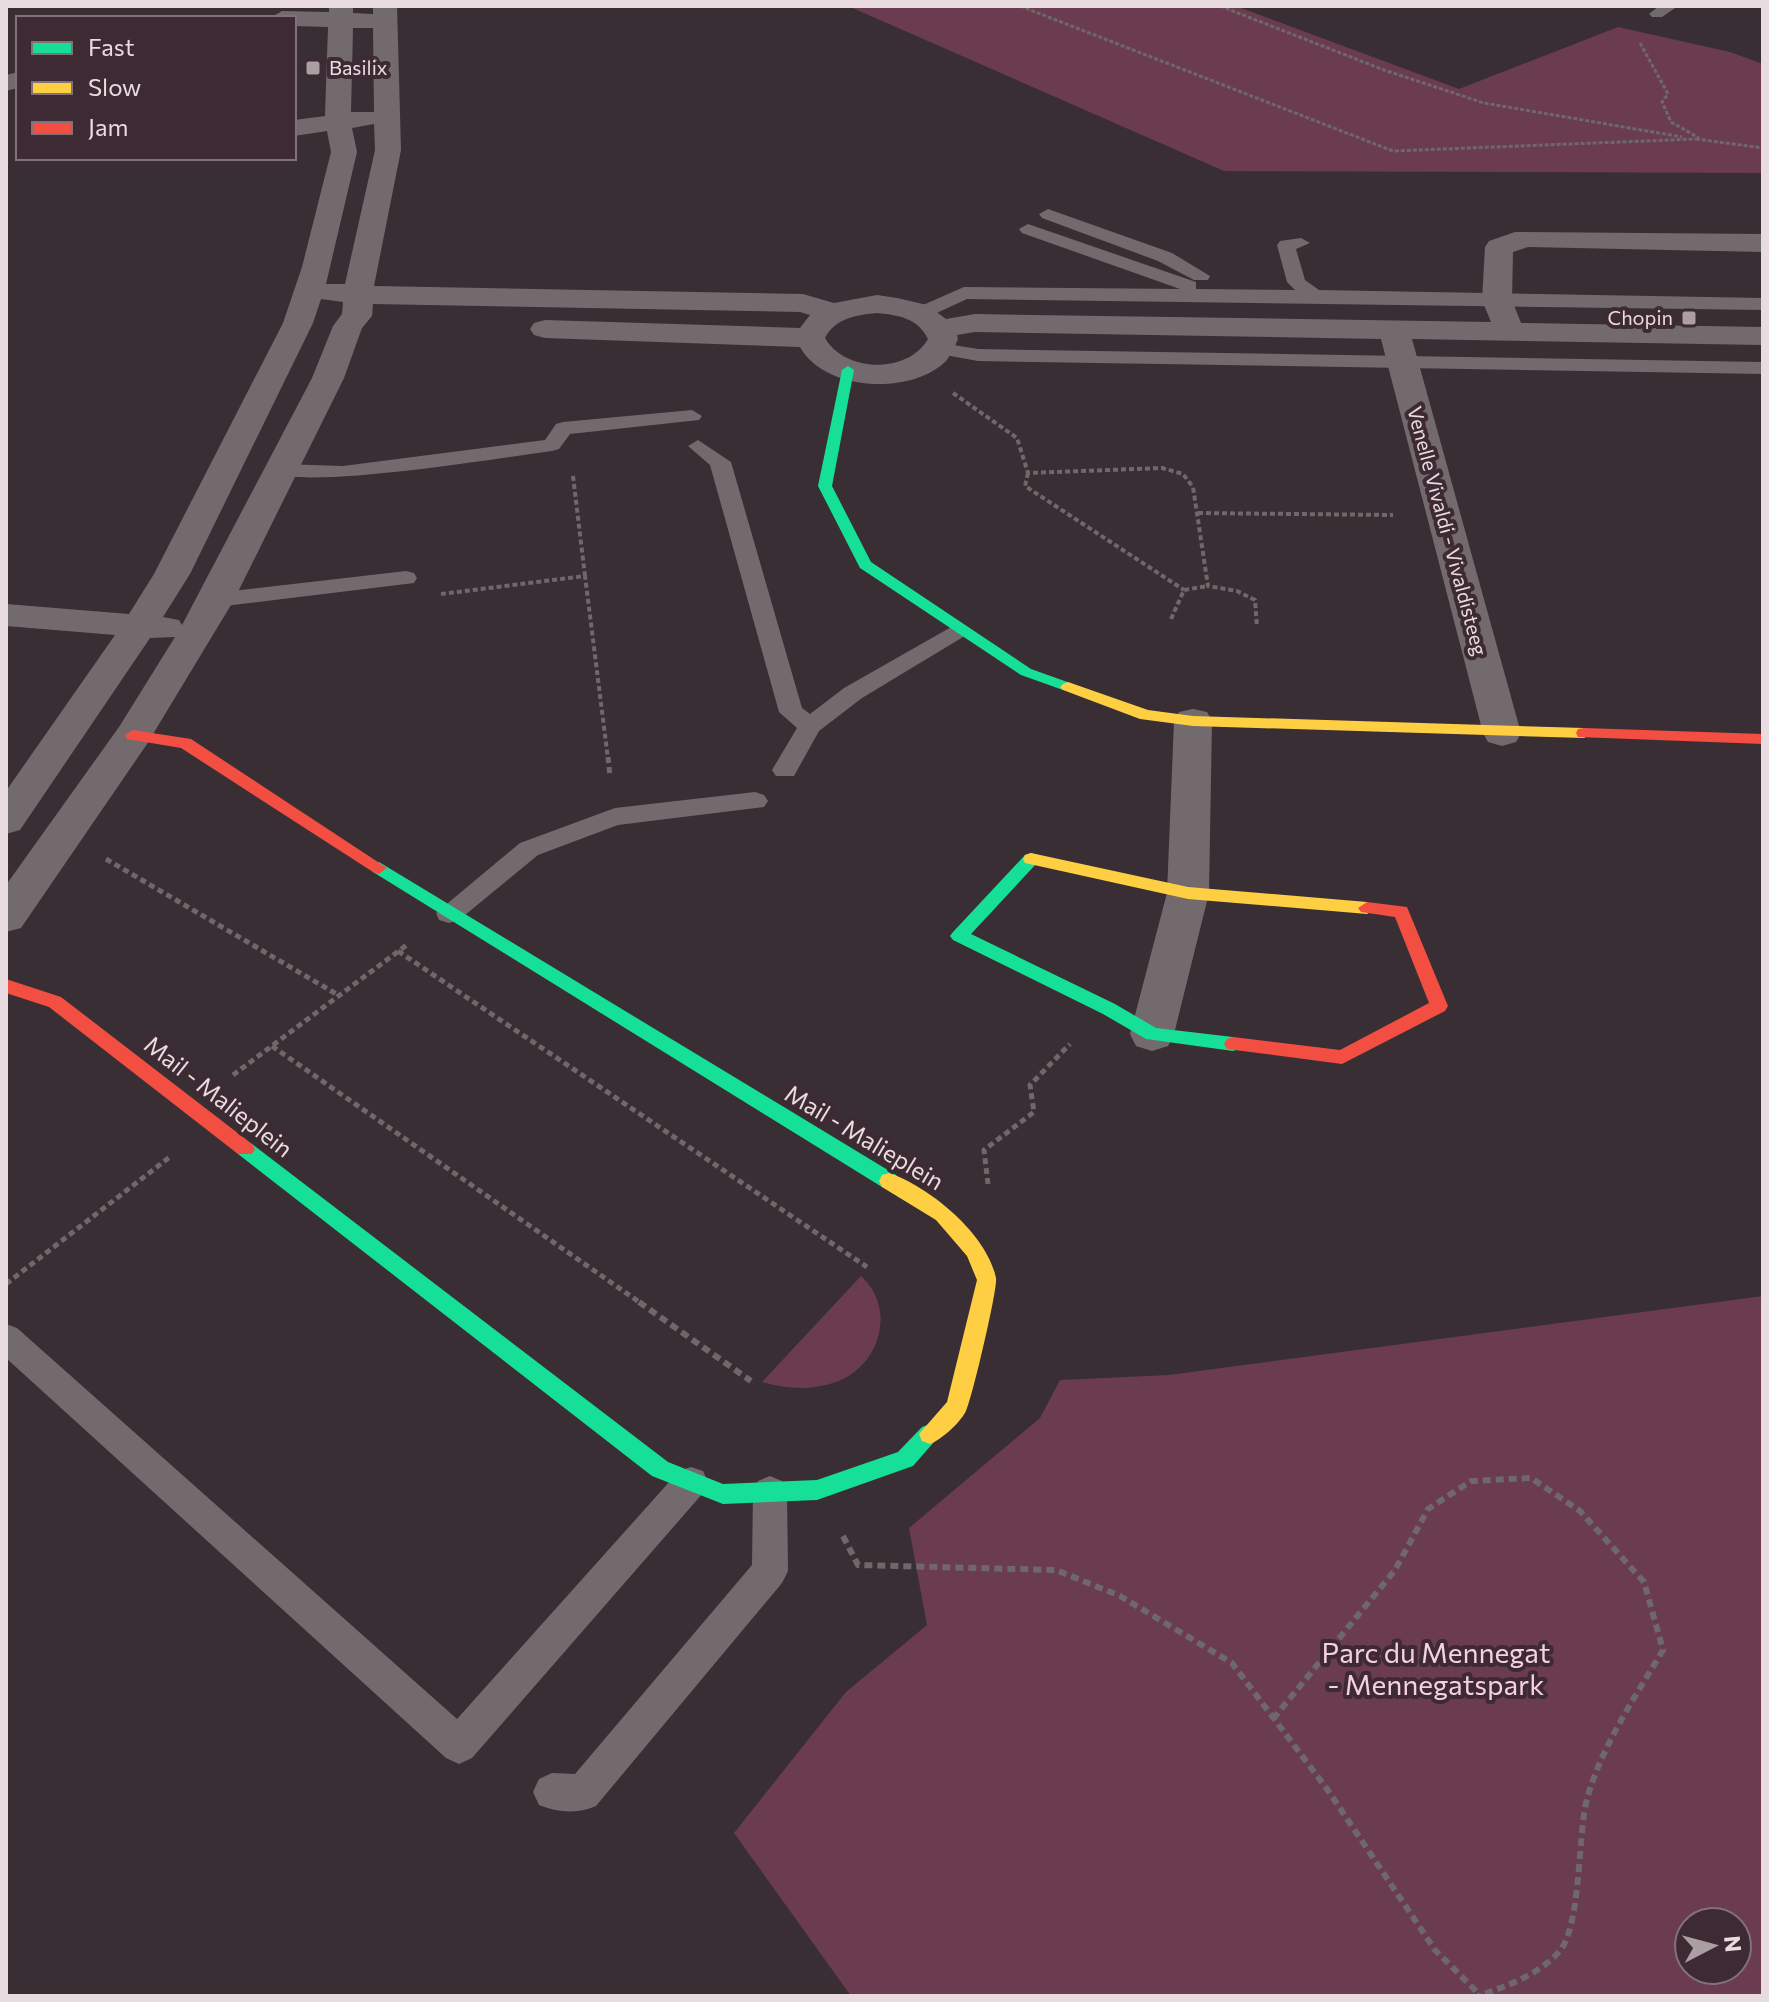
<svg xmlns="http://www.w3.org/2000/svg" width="1769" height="2002" viewBox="0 0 1769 2002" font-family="Commissioner,sans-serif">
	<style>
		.green { fill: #6b3c50; fill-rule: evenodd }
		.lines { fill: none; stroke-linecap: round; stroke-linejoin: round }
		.path-far3 { stroke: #6f686a; stroke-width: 3; stroke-dasharray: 4 2; stroke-linecap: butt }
		.path-far2 { stroke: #6f686a; stroke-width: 4; stroke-dasharray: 5 3; stroke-linecap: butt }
		.path-far1 { stroke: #6f686a; stroke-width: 5; stroke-dasharray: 6 4; stroke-linecap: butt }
		.path { stroke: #6f686a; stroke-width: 6; stroke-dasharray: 8 5; stroke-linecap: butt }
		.lane { fill: #736a6e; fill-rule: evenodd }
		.street { fill: #736a6e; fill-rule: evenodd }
		.fast { fill: #16e098; fill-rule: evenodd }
		.slow { fill: #ffcf43; fill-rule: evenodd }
		.jam { fill: #f24e42; fill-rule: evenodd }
		.poi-dot { fill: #ab9fa4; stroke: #3d2a32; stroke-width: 3 }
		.labels { text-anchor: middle; stroke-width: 8; stroke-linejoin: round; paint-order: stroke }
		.far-poi-label { font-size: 20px; fill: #e9dce1; stroke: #3d2a32; text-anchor: start }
		.far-street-label { font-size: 20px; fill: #e9dce1; stroke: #3d2a32 }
		.street-label { font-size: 24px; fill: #e9dce1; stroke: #3d2a32 }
		.near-park-label { font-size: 28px; fill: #f6d0df; stroke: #3d2a32 }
	</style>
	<rect width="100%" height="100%" fill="#392e33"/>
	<g class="green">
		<path d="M848 6H1236L1459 89 1618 27 1730 52 1763 64V173L1224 171Z"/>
		<path d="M861 1276C897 1309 880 1366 836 1382 810 1391 787 1389 762 1382Z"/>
		<path d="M1763 1296V1996H851L734 1833 846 1692 927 1625 909 1528 1040 1418 1060 1380 1169 1375ZM1689 1922H1737V1970H1689Z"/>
	</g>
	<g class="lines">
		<g class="path-far3">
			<path d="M1020 6 1393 151 1696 139"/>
			<path d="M1220 6 1384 70 1484 103 1682 137"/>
			<path d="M1640 43 1668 94 1662 102 1671 122 1699 138"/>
			<path d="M1696 139 1763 148"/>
		</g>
		<g class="path-far2">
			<path d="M953 393 1017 438 1028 473 1162 468 1183 474 1193 487 1208 586 1237 591 1255 600 1257 627"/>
			<path d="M1028 473 1025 486 1184 590"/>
			<path d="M573 476 585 576"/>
			<path d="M1198 513 1393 515"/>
			<path d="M441 594 585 576 608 759"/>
			<path d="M1171 619 1184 590 1208 586"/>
		</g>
		<g class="path-far1">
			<path d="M608 757 610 776"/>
			<path d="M106 859 338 995"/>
			<path d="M398 951 867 1267"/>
			<path d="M272 1046 642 1304"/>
			<path d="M233 1075 408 944"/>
			<path d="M988 1184 984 1150 1034 1112 1030 1085 1070 1044"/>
			<path d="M6 1284 171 1156"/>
		</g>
		<g class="path">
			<path d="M639 1302 751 1381"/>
			<path d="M843 1536 858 1565 1056 1570 1120 1596 1232 1663 1327 1789 1435 1950 1480 1995"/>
			<path d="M1273 1719 1395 1570 1428 1509 1471 1481 1531 1478 1580 1511 1644 1582 1663 1650C1634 1699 1600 1748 1586 1803 1578 1837 1581 1930 1558 1953 1536 1976 1507 1986 1478 1996"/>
		</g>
		<g class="lane">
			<path d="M1659 6H1678L1662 17H1652L1649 14Z"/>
			<path d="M1048 209 1172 253 1210 276 1208 280H1194L1158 261 1042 218 1039 214Z"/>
			<path d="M1028 224 1196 282V289L1295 290 1287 282 1277 245 1280 241 1301 238 1310 243 1296 249 1305 280 1319 290 1763 298V310L967 299 928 317H914L911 313 914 309 964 287 1180 289 1022 233 1019 229Z"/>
			<path d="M941 343 978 349 1763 362V374L978 361 934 353 931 349Z"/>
			<path d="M692 410 702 416 699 420 570 434 559 449 552 451C512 456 290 493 271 470L282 464 343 466 545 440 556 424 563 422Z"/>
			<path d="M698 440 731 462 802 708 810 714 844 688 953 626 961 624 973 631 862 698 819 731 794 776H776L772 770 797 728 779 712 710 465 688 446Z"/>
			<path d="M406 571 414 573 417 578 414 583 216 607 205 600 216 593Z"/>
			<path d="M755 792 764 795 768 801 764 807 618 825 538 855 459 920 449 923 439 920 436 913 520 843 615 808Z"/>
			<path d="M6 1324 17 1328 457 1719 679 1471 691 1467 703 1471 708 1482 703 1493 472 1758 459 1764 446 1758 6 1358Z"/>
			<path d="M770 1476 782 1481 787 1492 788 1571 782 1583 596 1806C577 1814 558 1813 539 1805L533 1792 539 1779 552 1773 575 1774 752 1565 753 1492 758 1481Z"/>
		</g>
		<g class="street">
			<path d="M329 6H353V13L373 14V6H397L401 150 374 286 803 294 834 303 877 295 897 298 927 305 946 319 975 314 1491 322 1482 300 1485 247 1489 241 1515 232 1763 234V252L1528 247 1513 252 1512 300 1521 323 1763 327V345L1412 339 1521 733 1516 742 1502 746 1488 742 1483 733 1381 339 975 332 957 335 958 339C955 346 951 355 946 361 911 396 824 391 800 347L545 338 534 335 530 329 534 323 545 320 800 328 810 315 800 312 373 304 372 316 362 328 344 378 234 600 147 744 21 928 6 932V885L119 727 175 637 150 638 20 830 6 834V791L115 635 6 626V604L129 614 154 574 283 323 302 267 331 152 327 131 294 136V120L325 116 328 27 294 26V18H270L282 11 329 12ZM353 28H373L374 112H351ZM374 124 375 150 345 284H326L357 152 352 128ZM321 299 343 302 342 314 333 326 312 378 182 625 179 620 163 617 190 574 313 323ZM877 313C898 315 918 318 928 339 908 374 845 373 825 338 835 318 857 315 877 313Z"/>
			<path d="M18 72V88L6 91V75Z"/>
			<path d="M1193 709 1207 712 1212 721 1209 893 1174 1034 1168 1046 1152 1051 1136 1046 1130 1034 1167 893 1174 721 1179 712Z"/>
		</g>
		<g class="fast">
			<path d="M848 366 854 370 832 486 871 562 1031 669 1073 684 1076 687 1073 690H1063L1021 675 860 568 818 486 842 370Z"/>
			<path d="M1031 853 1037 855 1039 859 1037 863 971 934 1115 1004 1156 1028 1233 1037 1239 1039 1242 1044 1239 1049 1233 1051 1146 1039 1103 1014 953 940 950 936 953 932 1025 855Z"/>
			<path d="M379 862 896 1175 899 1181 896 1187 889 1189 882 1187 373 872 371 868 373 864Z"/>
			<path d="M245 1141 252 1144 668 1462 723 1484 817 1480 898 1452 922 1427 930 1424 938 1427 941 1434 913 1466 817 1500 723 1504 652 1476 238 1154 235 1149 238 1144Z"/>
		</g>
		<g class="slow">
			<path d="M1068 682 1148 710 1193 716 1584 728 1592 733 1584 738 1193 726 1140 719 1063 690 1060 687 1063 684Z"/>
			<path d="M1031 853 1188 887 1367 902 1376 908 1367 914 1188 899 1025 863 1023 859 1025 855Z"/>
			<path d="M889 1173C930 1187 987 1234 996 1278 998 1288 972 1399 966 1411 960 1423 942 1439 930 1444L922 1441 919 1434 947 1402 977 1280 967 1256 936 1220 882 1187 879 1181 882 1175Z"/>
		</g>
		<g class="jam">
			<path d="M1584 728 1763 734V744L1578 737 1576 733 1578 729Z"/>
			<path d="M133 730 191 739 387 868 379 874 373 872 181 748 127 739 125 735Z"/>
			<path d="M1367 902 1407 907 1448 1006 1445 1011 1342 1064 1227 1049 1224 1044 1227 1039 1233 1037 1340 1050 1429 1003 1395 917 1361 912 1358 908Z"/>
			<path d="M6 979 61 997 252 1144 255 1149 252 1154H238L49 1007 6 993Z"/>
		</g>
	</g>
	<g class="poi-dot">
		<rect x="305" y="60" width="16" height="16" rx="4"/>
		<rect x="1681" y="310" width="16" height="16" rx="4"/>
	</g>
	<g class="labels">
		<g class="far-poi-label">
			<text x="329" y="75">Basilix</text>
			<text x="1673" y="325" text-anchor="end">Chopin</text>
		</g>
		<g class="far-street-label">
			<text transform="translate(1447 531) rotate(75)" y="7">Venelle Vivaldi - Vivaldisteeg</text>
		</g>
		<g class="street-label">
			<text transform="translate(218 1097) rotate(38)" y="8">Mail - Malieplein</text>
			<text transform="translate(864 1138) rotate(31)" y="8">Mail - Malieplein</text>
		</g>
		<g class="near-park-label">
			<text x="1436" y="1663">Parc du Mennegat<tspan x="1436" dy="32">- Mennegatspark</tspan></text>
		</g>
	</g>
	<rect width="1769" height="2002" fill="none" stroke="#e9dce1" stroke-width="16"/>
	<rect x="16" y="16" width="280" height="144" fill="#3d2a32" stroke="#827178" stroke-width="2"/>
	<rect x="32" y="42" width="40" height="12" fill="#16e098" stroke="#827178" stroke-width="2"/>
	<text x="88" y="56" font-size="24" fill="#e9dce1">Fast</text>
	<rect x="32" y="82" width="40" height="12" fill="#ffcf43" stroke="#827178" stroke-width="2"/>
	<text x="88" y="96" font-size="24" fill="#e9dce1">Slow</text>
	<rect x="32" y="122" width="40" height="12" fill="#f24e42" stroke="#827178" stroke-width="2"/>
	<text x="88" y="136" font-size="24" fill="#e9dce1">Jam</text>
	<g transform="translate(1713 1946) rotate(84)"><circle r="38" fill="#3d2a32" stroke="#827178" stroke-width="2"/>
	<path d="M0-6L14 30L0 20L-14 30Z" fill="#ab9fa4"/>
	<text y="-12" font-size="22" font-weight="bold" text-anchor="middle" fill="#e9dce1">N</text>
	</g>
</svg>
